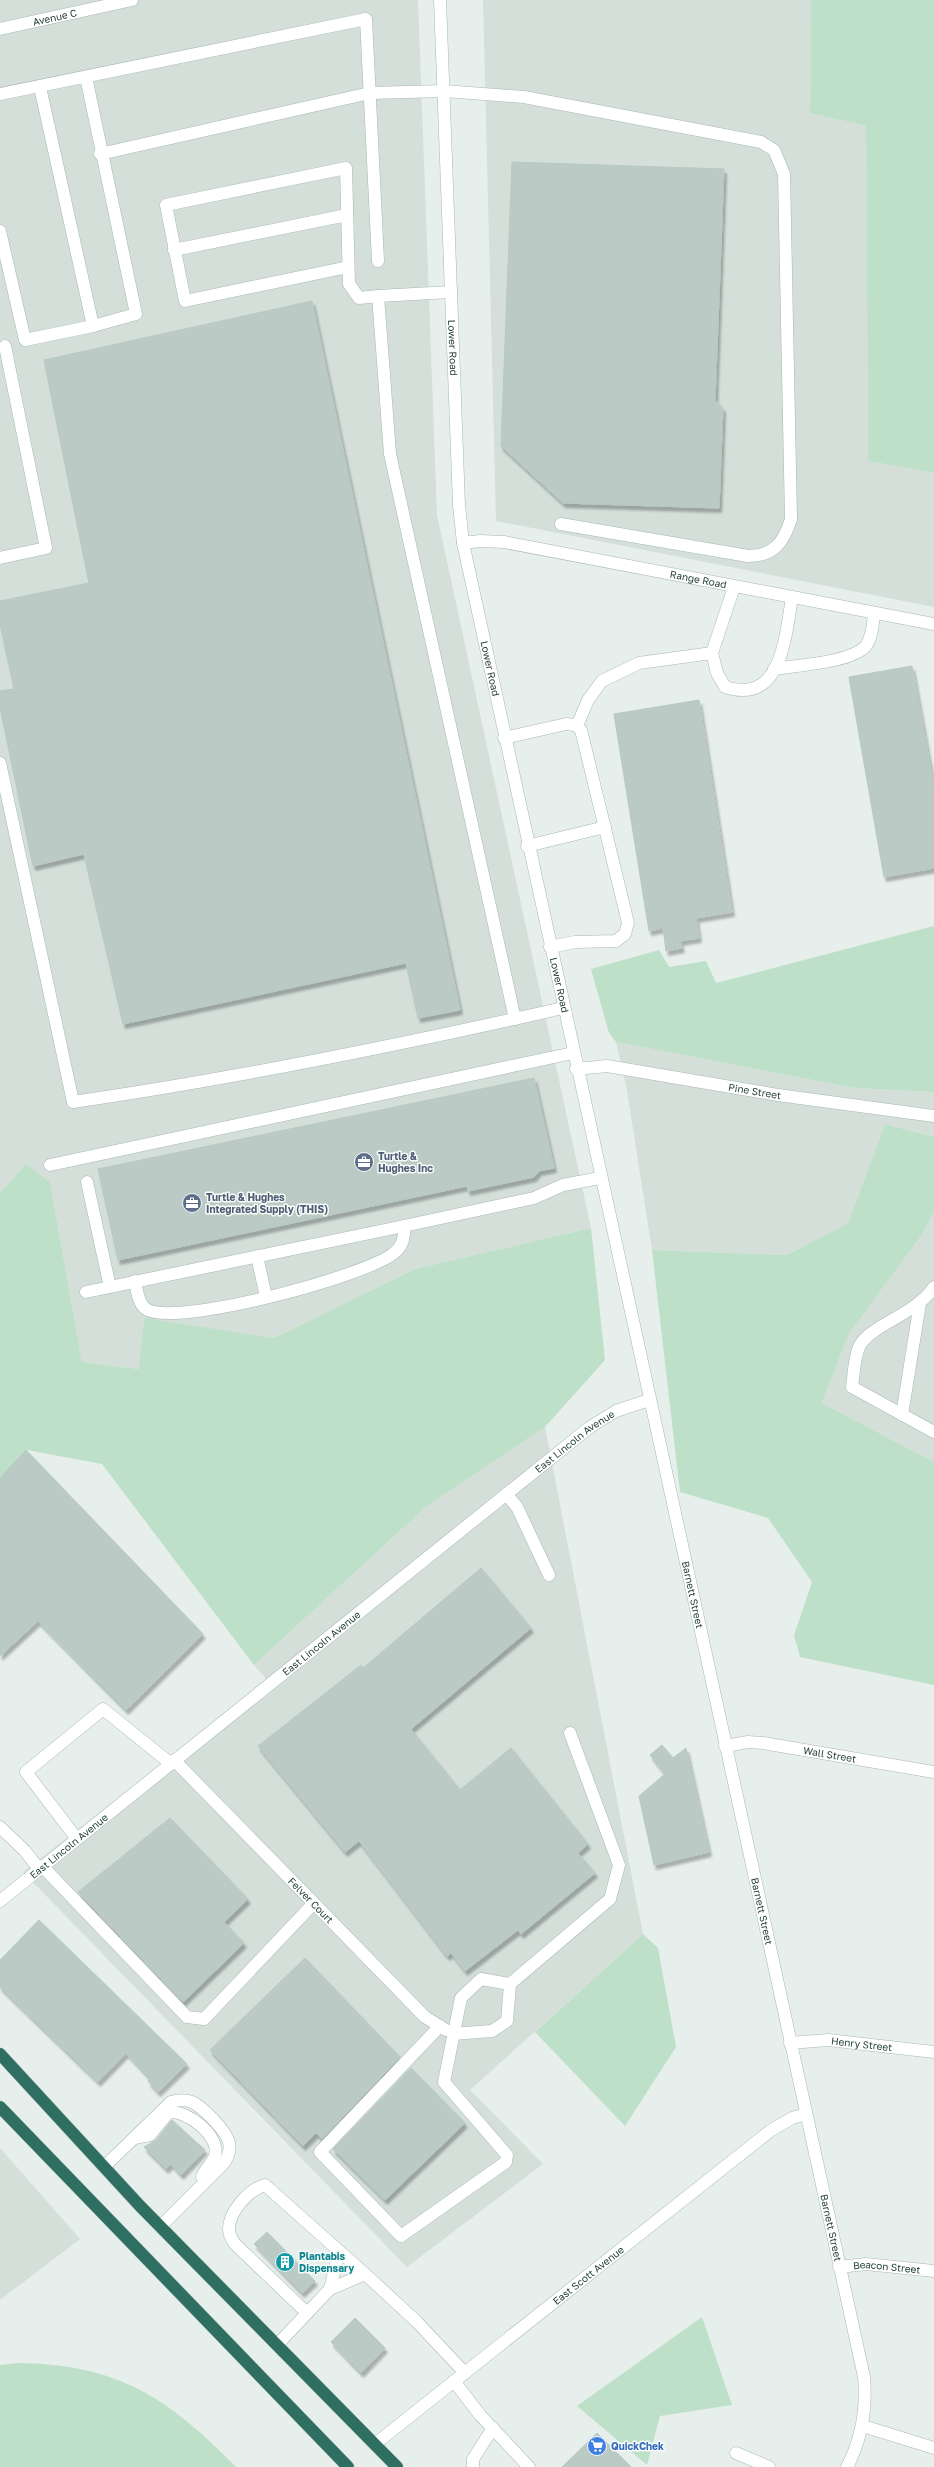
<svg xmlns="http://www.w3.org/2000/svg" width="934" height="2467" viewBox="0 0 934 2467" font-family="'Golos Text',sans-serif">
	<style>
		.built { fill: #d4dfda }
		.green { fill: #bfe0c8 }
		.building { fill: #bbcac4; stroke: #b8c9c2; filter: url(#shadow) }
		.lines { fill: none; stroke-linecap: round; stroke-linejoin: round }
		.minor-casing { stroke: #a8b8b2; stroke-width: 13 }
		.highway-casing { stroke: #c2cac8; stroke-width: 13 }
		.minor { stroke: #fff; stroke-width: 12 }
		.highway { stroke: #2f6f62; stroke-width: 12 }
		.labels { text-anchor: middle; stroke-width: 3; stroke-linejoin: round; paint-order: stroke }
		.street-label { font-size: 10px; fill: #24423a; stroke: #f7fbf9 }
		.service-label { font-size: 10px; font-weight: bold; fill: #4e5e75; stroke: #f7fbf9; text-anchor: start }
		.culture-label { font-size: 10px; font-weight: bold; fill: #0d838f; stroke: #f7fbf9; text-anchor: start }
		.shop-label { font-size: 10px; font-weight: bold; fill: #366cbe; stroke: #f7fbf9; text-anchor: start }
	</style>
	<defs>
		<filter id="shadow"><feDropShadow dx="2.5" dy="4.5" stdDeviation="1" flood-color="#0004"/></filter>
	</defs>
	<rect width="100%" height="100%" fill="#e6efeb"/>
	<g class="built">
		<path d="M0 0H418L437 515 591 1228 415 1269 274 1338 144 1319 140 1369 82 1362 50 1182 26 1164 0 1193Z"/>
		<path d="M483 0H811L810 113 866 126 868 461 934 473V607L496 521Z"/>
		<path d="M616 1042 854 1088 934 1092V1137L885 1124 848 1223 787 1255 652 1250 627 1091Z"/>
		<path d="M934 1212V1462L822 1403 848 1335 921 1236Z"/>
		<path d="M545 1427 643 1934 470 2090 543 2164 407 2267 23 1872 268 1681 254 1665 427 1506Z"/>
		<path d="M0 2148 80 2239 0 2300Z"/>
	</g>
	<g class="green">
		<path d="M811 0H934V473L868 461 866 126 810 113Z"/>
		<path d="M934 926V1092L854 1088 616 1042 609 1033 591 969 659 950 669 967 706 961 716 983Z"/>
		<path d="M885 1124 934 1137V1212L921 1236 848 1335 822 1403 934 1462V1685L800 1657 794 1635 812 1582 768 1518 680 1492 652 1250 787 1255 848 1223Z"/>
		<path d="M26 1164 50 1182 82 1362 139 1369 144 1318 274 1338 415 1269 591 1228 605 1360 545 1427 427 1506 254 1665 102 1464 27 1450 0 1478V1193Z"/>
		<path d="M643 1934 658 1948 676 2047 625 2126 535 2032Z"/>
		<path d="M702 2317 732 2405 660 2416 647 2465 577 2406Z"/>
		<path d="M18 2363C118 2364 168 2398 236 2467H0V2365Z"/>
	</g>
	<g class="building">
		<path d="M512 162 724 169 715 401 723 408 719 508 563 503 501 446Z"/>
		<path d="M312 301 460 1010 418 1018 406 963 123 1024 84 854 33 866 0 707V691L14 689 0 624V601L89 583 44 360Z"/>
		<path d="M912 666 934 788V868L884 877 849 677Z"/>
		<path d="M699 700 732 912 696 918 699 938 680 941 682 948 666 951 663 928 649 931 614 714Z"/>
		<path d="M534 1078 554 1168 539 1171 534 1177 468 1191 467 1186 118 1260 98 1169Z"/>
		<path d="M26 1450 203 1634 126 1710 38 1621 0 1656V1478Z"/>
		<path d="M481 1568 531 1628 411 1729 460 1790 511 1748 588 1844 578 1853 595 1873 521 1934 518 1930 465 1971 451 1953 447 1956 359 1841 345 1852 258 1746 361 1665 363 1668Z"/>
		<path d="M662 1745 673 1758 686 1748 709 1852 654 1865 639 1796 665 1774 650 1755Z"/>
		<path d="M170 1818 248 1899 224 1922 244 1943 183 2002 78 1892Z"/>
		<path d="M39 1920 187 2064 158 2092 148 2081 150 2078 126 2053 98 2082 0 1987V1960Z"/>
		<path d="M305 1958 400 2057 322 2139 316 2133 303 2146 210 2050Z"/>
		<path d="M411 2068 465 2123 385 2200 333 2149Z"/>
		<path d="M172 2120 205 2150 181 2175 171 2164 166 2169 144 2147 156 2140Z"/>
		<path d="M267 2232 315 2281 302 2293 254 2244Z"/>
		<path d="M355 2318 385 2348 361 2373 331 2342Z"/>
		<path d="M597 2433 631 2467H562Z"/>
	</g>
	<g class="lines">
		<defs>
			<g id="minor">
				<path id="s1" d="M440 0 459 505 463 543 864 2377C867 2410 862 2438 847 2467"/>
				<path id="s2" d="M0 29 132 0"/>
				<path d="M40 87 93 326"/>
				<path d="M0 94 366 19 378 261"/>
				<path d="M100 154 370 93 444 91 524 97 761 142 774 150 784 174 791 519C784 542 774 556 748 556L561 524"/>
				<path d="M0 231 25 340 93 326 136 314 86 77"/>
				<path d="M174 250 347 215"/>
				<path d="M348 267 185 301 166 205 346 168 349 284 359 298 378 296"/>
				<path d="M451 292 378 296 390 454 515 1019"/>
				<path id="s3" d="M463 543 480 541 504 542 934 624"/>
				<path d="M0 558 46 548 5 346"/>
				<path d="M734 587 712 653 717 673 725 687C782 705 785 637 792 598"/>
				<path d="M774 669C798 665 848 663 865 647 872 639 873 624 874 614"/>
				<path d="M577 726 588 700 602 681 639 663 712 653"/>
				<path d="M504 738 566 724 575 725 581 730 628 923 625 934 616 941 575 942 550 947"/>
				<path d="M0 763 73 1102C238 1078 400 1045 563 1008"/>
				<path d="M527 846 605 827"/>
				<path id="s4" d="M576 1069 607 1066 778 1095 934 1116"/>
				<path d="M50 1165 573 1053"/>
				<path d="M87 1182 110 1287"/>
				<path d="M257 1256 266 1297"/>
				<path d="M135 1281C137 1290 138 1304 146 1309 174 1328 367 1276 394 1253 403 1246 405 1237 404 1226"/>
				<path d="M934 1287C918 1313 871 1325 860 1345 854 1356 854 1374 852 1387L934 1432"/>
				<path d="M86 1292 404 1226 534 1198 563 1185 600 1178"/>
				<path d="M902 1415 920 1303"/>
				<path d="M506 1494 517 1507 549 1575"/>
				<path id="s5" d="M725 1746 748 1742 763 1743 934 1772"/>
				<path id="s6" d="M174 1760 425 2017 446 2030"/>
				<path d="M0 1827 25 1851 39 1869"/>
				<path d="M77 1839 26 1772 103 1709 170 1763"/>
				<path d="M42 1866 187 2017 204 2019 314 1903"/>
				<path id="s7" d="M0 1901 590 1427 616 1411 649 1400"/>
				<path d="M510 1984 610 1899 619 1865 570 1733"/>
				<path d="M440 2026 320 2152 401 2236 506 2162 507 2155 444 2082 461 1998 481 1979 510 1984 507 2021 492 2031 453 2034"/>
				<path id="s8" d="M790 2043 828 2040 934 2052"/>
				<path d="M134 2138 150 2135 169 2112C187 2110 221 2136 215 2156 212 2165 204 2169 202 2177"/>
				<path d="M104 2167 171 2102C178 2100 184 2099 192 2102 203 2107 226 2131 229 2142 231 2150 228 2157 224 2163L160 2227"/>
				<path id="s9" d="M839 2267 866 2264 934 2271"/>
				<path d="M365 2274 416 2321 465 2373"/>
				<path d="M330 2289 339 2252"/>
				<path d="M277 2345 330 2289 365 2274 265 2185C248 2190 229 2212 229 2229 229 2234 232 2240 235 2244L307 2313"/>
				<path d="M454 2381 480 2415 529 2467"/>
				<path d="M863 2426 934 2448"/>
				<path id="s10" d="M375 2444 770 2131 792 2118 806 2114"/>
				<path d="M736 2453 769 2467"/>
				<path d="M473 2467V2459L493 2428"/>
			</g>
			<g id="highway">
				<path d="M0 2054 140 2206 397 2467"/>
				<path d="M0 2107 348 2467"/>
			</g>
		</defs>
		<use href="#minor" class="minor-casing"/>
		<use href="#highway" class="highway-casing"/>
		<use href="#minor" class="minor"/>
		<use href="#highway" class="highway"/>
	</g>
	<defs>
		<symbol id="office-disc" viewBox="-11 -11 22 22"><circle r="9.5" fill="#5c6f8a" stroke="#f7fbf9"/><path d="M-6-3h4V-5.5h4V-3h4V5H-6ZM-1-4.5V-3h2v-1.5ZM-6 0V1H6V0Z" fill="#fff"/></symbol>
		<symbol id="building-disc" viewBox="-11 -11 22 22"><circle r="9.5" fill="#0f9aa8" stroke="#f7fbf9"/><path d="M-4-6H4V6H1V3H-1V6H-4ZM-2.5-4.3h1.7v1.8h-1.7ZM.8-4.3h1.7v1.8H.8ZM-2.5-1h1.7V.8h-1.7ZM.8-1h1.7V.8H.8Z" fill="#fff"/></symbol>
		<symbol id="supermarket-disc" viewBox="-11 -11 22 22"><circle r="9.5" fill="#3f7fe0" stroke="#f7fbf9"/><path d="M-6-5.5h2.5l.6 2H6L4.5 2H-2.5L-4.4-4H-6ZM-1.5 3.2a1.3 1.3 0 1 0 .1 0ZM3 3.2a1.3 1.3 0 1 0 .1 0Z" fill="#fff"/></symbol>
	</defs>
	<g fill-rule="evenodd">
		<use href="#office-disc" x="353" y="1151" width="22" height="22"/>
		<use href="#office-disc" x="181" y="1192" width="22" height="22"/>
		<use href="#building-disc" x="274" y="2251" width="22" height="22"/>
		<use href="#supermarket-disc" x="586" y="2435" width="22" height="22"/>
	</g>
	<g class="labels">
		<g class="street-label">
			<text dy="4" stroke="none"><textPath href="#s2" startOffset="56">Avenue C</textPath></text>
			<text dy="4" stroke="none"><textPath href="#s1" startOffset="348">Lower Road</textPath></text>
			<text dy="4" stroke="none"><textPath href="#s3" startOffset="239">Range Road</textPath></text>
			<text dy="4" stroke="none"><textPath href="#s1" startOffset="672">Lower Road</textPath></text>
			<text dy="4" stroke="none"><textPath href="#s1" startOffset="996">Lower Road</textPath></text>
			<text dy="4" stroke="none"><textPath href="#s4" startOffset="181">Pine Street</textPath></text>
			<text dy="4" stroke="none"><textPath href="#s7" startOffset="736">East Lincoln Avenue</textPath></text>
			<text dy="4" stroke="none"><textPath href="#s1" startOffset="1620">Barnett Street</textPath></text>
			<text dy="4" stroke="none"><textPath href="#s7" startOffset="412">East Lincoln Avenue</textPath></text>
			<text dy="4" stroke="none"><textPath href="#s5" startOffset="106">Wall Street</textPath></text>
			<text dy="4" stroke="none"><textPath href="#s7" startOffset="88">East Lincoln Avenue</textPath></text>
			<text dy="4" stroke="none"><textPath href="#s6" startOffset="196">Felver Court</textPath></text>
			<text dy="4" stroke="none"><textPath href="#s1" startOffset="1944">Barnett Street</textPath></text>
			<text dy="4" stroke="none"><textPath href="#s8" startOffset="72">Henry Street</textPath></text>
			<text dy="4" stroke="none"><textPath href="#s1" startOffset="2268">Barnett Street</textPath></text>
			<text dy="4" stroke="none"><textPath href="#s9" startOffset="48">Beacon Street</textPath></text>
			<text dy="4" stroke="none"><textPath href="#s10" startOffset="272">East Scott Avenue</textPath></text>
		</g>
		<g class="service-label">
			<text x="378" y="1160">Turtle &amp;<tspan x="378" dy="12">Hughes Inc</tspan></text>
			<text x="206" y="1201">Turtle &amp; Hughes<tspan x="206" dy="12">Integrated Supply (THIS)</tspan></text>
		</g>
		<g class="culture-label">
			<text x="299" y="2260">Plantabis<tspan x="299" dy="12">Dispensary</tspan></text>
		</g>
		<g class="shop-label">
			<text x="611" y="2450">QuickChek</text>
		</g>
	</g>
</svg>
